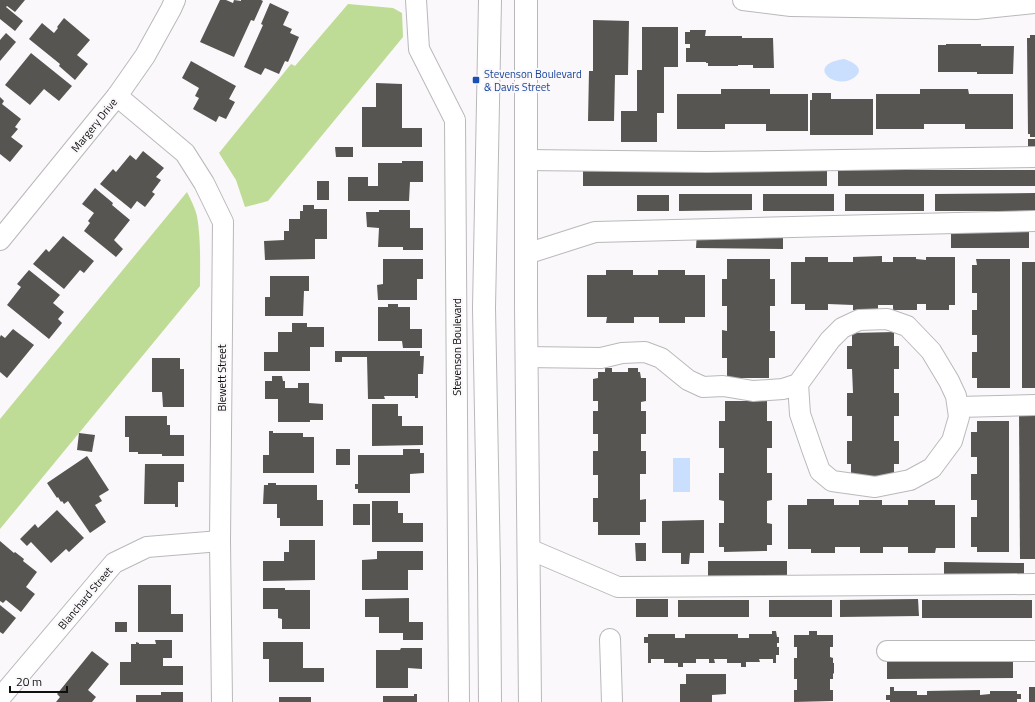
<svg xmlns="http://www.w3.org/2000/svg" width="1035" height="702" viewBox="0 0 1035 702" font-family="'Titillium Web',sans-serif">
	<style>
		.green { fill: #bedc95 }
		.water { fill: #c9dffd }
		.building { fill: #565552 }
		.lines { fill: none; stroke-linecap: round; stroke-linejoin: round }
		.minor-casing { stroke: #bab8bb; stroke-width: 22 }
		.major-casing { stroke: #bab8bb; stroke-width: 24 }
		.minor { stroke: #fff; stroke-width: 20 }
		.major { stroke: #fff; stroke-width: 22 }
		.transit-dot { fill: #1a4fb4; stroke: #faf8fa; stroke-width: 1.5 }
		.labels { text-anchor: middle; stroke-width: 4; stroke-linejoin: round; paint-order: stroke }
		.transit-label { font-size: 11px; fill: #164399; stroke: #faf8fa; text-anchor: start }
		.street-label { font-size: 11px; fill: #100f10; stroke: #faf8fa }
	</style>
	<rect width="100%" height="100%" fill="#faf8fa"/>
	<g class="green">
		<path d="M348 4 393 8 402 13 403 37 268 201 245 207 236 180 219 153 291 64 295 66Z"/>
		<path d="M187 192C191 200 195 208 197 216 201 239 200 263 200 286L0 529V419Z"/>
	</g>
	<g class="water">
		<path d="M844 59C851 61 866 68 855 77 836 92 803 65 844 59Z"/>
		<rect x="673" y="458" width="17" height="34"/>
	</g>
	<g class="building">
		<path d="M0 0H25L15 12 7 6 6 7 23 21 15 31 0 19Z"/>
		<path d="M220 0H226L233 3 234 0 241 1V0H261L263 1 254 21 251 20 234 57 200 42Z"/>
		<path d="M270 3 289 12 283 25 292 29 290 33 299 37 288 62 285 61 279 74 265 68 261 75 244 67 263 25 261 24Z"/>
		<path d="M64 18 90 40 77 55 88 64 75 80 59 66 60 64 29 39 42 23 54 33 58 28 57 27Z"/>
		<path d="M593 20 629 21 628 75H615L614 121H588L589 71H593Z"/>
		<path d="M642 27H678V67H664V113H657V142H621V111H637V70H642Z"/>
		<path d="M690 30H706L705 36H742V38H773L774 68H753V65H738V66H708V63H706V62H686V48H690V44H685V32H690Z"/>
		<path d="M6 33 16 42 0 61V40Z"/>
		<path d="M1030 35H1035V137H1030V134H1028L1027 38H1030Z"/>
		<path d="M946 44H981V46H1014L1013 74H977V72H938V45H946Z"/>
		<path d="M31 53 72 86 59 101 44 89 30 105 5 85Z"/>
		<path d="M191 61 236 86 229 99 235 102 226 119 219 116 216 122 193 109 199 98 195 96 199 88 182 78Z"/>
		<path d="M376 83 402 84V128H422V147H362V107H376Z"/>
		<path d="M721 89H770V94H808V131H766V124H725V129H677V94H721Z"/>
		<path d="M920 89H968L969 94H1013V129H965V124H924V129H876V94H920Z"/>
		<path d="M812 93H831V99H873V135H810V100H812Z"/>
		<path d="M0 97 4 101 2 104 21 119 15 127 18 129 11 137 23 146 10 162 0 154Z"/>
		<rect x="1028" y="139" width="7" height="10"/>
		<path d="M335 147H353V157H336Z"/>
		<path d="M143 151 164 168 156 177 161 180 152 192 155 194 145 207 137 201 131 209 100 184 113 169 116 172 130 155 136 160Z"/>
		<path d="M402 161H423V182H410L409 201H348V177H368V186H378V163H402Z"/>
		<path d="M827 170V186H583V171Z"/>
		<rect x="838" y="170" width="197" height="16"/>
		<rect x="317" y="181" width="12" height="19"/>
		<path d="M95 188 113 203 112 205 130 220 114 240 123 249 116 257 84 231 90 223 88 221 94 213 82 204Z"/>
		<path d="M1035 193V211H935V194Z"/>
		<path d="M679 194H752V210L679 211Z"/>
		<rect x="763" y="194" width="71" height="17"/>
		<rect x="845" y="194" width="79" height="17"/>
		<rect x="637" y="195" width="32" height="16"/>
		<path d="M303 205H314V209H327V239H315V259L265 260 264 241 284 240V231H289V219H300V211H303Z"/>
		<path d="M379 210H410V228H423V250H403V247H378L379 228 367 227 366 212H379Z"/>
		<path d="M697 231 783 232V249L696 248Z"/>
		<rect x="951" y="231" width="78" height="17"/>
		<path d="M63 236 94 261 84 273 80 270 64 289 33 264 46 249 49 252Z"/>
		<path d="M882 256V262H893V257H916V259L926 260V257H955V305H949V310H926V304H917V310H893V305H878V310H853V305L828 304V310H805V304H791V262H805V257H828V262H853V257Z"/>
		<path d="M383 259H423V279H417V300H378L377 285 383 284Z"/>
		<path d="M727 259H770V279H775V306H770V331H775V358H769V378H727V358H722V330L727 331V306H722V279H727Z"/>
		<path d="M976 259H1010V388H977V378H972V352H977V335H972V310H977V293H972V265H977Z"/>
		<rect x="1022" y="262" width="13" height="126"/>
		<path d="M29 270 60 295 53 303 64 312 58 319 62 323 49 339 7 305 21 287 17 284Z"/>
		<path d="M606 270H633V275H658V270H685V275H705V317H685V323H659V317H634V323H606L607 317H587V275H606Z"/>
		<path d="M270 276H309V291H304L303 316H265V297H270Z"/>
		<path d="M388 304H398V307H410V329H422V348H403L402 341H378V307H388Z"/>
		<path d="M292 323H307V327H324V347H310V371H264V352H278V332H292Z"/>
		<path d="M13 329 34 345 7 378 0 372V337L1 335 5 338Z"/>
		<path d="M894 332V346H899V369H894V393H899V416H894V441H899V464H894V478H851V464H847V441H852V416H847V393H853L852 369H847V346H852V333Z"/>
		<path d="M335 351H420V356H424L423 374H418V398H415V396H384L385 399H368L367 357H342V362H335Z"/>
		<path d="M152 358H180V369H184V407H163L162 392H152Z"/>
		<path d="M605 368H612V372H628V368H638V372H640L641 378H646V401L641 402V411H646V434H641V451H646V474H640V500L646 499V522H640V535H598V522H593V498H598V475H593V451H598V434H593V411H598V401H593V379L598 378V372H605Z"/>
		<path d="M272 376H282L283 381H285V388H298V383H309V403L323 404V420H310V422H278V399H265V381H272Z"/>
		<path d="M725 401H767V421H772V448H767V473H772V500L767 501V523L772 524V545H767V551L724 552V547H719V523H724V501L719 500V473H724V448H719V421H725Z"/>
		<path d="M372 404H398V416H402V426H423V445L372 446Z"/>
		<path d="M1019 413H1035V559H1020Z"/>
		<path d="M125 416H167V425H170V435H184V456H162V454H138V452H129V437H125Z"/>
		<path d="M977 421H1009V552H977V547H971V517H977V500H971V474H977V457H971V432H977Z"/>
		<path d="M269 431H273V433H303V437H314V473H263V455H269Z"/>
		<path d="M79 433 95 435 92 452 77 450Z"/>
		<rect x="336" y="449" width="14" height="16"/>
		<path d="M403 449H420V453H424V473L410 474V493H358V489H355V484H358V455H403Z"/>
		<path d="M87 456 109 490 99 496 102 501 95 505 106 522 90 533 68 501 64 504 62 501 61 502 58 497 57 498 47 483Z"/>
		<path d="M145 464H184V482H178V507H175V504H144Z"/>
		<path d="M268 483H276V485H317V500H323V526H280V518H277V504H263L264 485H268Z"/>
		<path d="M807 499H834V505H859V500H882V505H908V500H935V505H955V548H936L935 553H908V547H883V553H860V547H835V553H811V549H788V505H807Z"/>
		<path d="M372 501H398V513H403V523H423V542H372Z"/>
		<rect x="353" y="504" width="17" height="21"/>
		<path d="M57 510 84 538 69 552 66 549 51 563 31 542 27 546 20 539 35 524 38 528Z"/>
		<path d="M704 520V553H690L689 564H681V553H662V521Z"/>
		<path d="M289 540H315V580L263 581V561H284V552H289Z"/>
		<path d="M0 541 14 553 15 552 24 559 23 561 37 572 26 587 35 594 21 612 6 600 3 603 0 601Z"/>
		<path d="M635 543H646V561H636Z"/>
		<path d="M377 551H423V570H408V590H362V560L377 559Z"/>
		<rect x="708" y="561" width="79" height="18"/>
		<path d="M944 562 1024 563V580H944Z"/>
		<path d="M138 585H171V614H183V632H138Z"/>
		<path d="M263 588H285V590H310V629H282V619L278 618V609H263Z"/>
		<path d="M409 598V622H423V640H403V633H379V617H365V599Z"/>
		<rect x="636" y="599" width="32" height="18"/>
		<path d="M918 599 919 616 840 617V600Z"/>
		<rect x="678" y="600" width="71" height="17"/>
		<rect x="769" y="600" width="63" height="17"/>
		<rect x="922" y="600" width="110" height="18"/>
		<path d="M0 605 16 618 3 634 0 632Z"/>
		<rect x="115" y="622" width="12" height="10"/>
		<path d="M772 631H776L777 637H779V643H777V647H779V655H776V663H773V659H759L760 662H746V667H741V663H727V659H714L715 663H709V659H696V663H683V667H678V663H664V659H651V663H648V643H644V637H648V634H675V638H685V634H738V638H749V634H772Z"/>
		<path d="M809 631H817V635H833V647H830V657L833 658V663H834V673L833 674V679H830V690H833V701L794 702V690H797V679H794V658H797V647H794V635H809Z"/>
		<path d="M155 640H172V658H163V666H183V685H120V662H131V644H136V642L139 643V644H156Z"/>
		<path d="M263 642H303V668H324V682H269V659H263Z"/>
		<path d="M401 648H422V669L408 668V688H376V650H400Z"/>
		<path d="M92 651 109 664 88 690 96 697 92 702H56L60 697 57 694Z"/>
		<path d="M1013 661V678L887 679V662Z"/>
		<path d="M686 674H726V694L712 695V702H680V684H686Z"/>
		<path d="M890 687H894V691H917V695H927V691L980 690V695L990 694V691H1017V694H1021V699H1017V702H890V700H886V695H890Z"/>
		<rect x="1029" y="687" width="6" height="15"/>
		<path d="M161 692H183V702H136V695H161Z"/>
		<path d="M414 694H417V702H383V696H414Z"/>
		<rect x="279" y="697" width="32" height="5"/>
	</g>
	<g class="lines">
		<defs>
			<g id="minor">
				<path d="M416 0 419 49 455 120 459 702"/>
				<path d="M743 0 791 6 976 9 1035 3"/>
				<path d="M117 96 185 153 204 183 223 222 220 541 222 702"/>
				<path d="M526 160 707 162 1035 157"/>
				<path d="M0 240 117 96 145 56 171 9 175 0"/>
				<path d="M526 254 595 232 1035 221"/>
				<path d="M526 357 601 358 622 353 645 352 661 358 688 380 703 387 723 386 753 391 783 389 798 384 830 340 842 328 859 320 887 319 907 326 931 351 949 381 956 396 959 417 952 441 932 468 910 480 875 487 832 481 820 471 812 449 800 414 798 384"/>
				<path d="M958 407 1035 405"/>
				<path d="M529 549 618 587 1035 584"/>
				<path d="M610 639 612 702"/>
				<path d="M887 651H1035"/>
				<path d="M0 698 114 563 147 547 220 541"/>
			</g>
			<g id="major">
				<path d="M490 0 484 308 489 569 490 702"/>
				<path d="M526 0V307L530 702"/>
			</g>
		</defs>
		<use href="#minor" class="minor-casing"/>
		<use href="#major" class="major-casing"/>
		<use href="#minor" class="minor"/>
		<use href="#major" class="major"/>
	</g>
	<rect class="transit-dot" x="472" y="76" width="8" height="8" rx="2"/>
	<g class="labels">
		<g class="transit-label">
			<text x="484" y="78">Stevenson Boulevard<tspan x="484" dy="13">&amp; Davis Street</tspan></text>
		</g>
		<g class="street-label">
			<text transform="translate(94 125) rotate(-51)" y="4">Margery Drive</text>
			<text transform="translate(457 347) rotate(-90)" y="4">Stevenson Boulevard</text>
			<text transform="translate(222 378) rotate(-90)" y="4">Blewett Street</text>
			<text transform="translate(85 598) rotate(-50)" y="4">Blanchard Street</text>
		</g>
	</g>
	<path d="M10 686v6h57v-6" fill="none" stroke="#100f10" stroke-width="2"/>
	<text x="16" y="686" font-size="12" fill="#100f10" stroke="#faf8fa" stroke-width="3" paint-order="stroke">20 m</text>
</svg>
